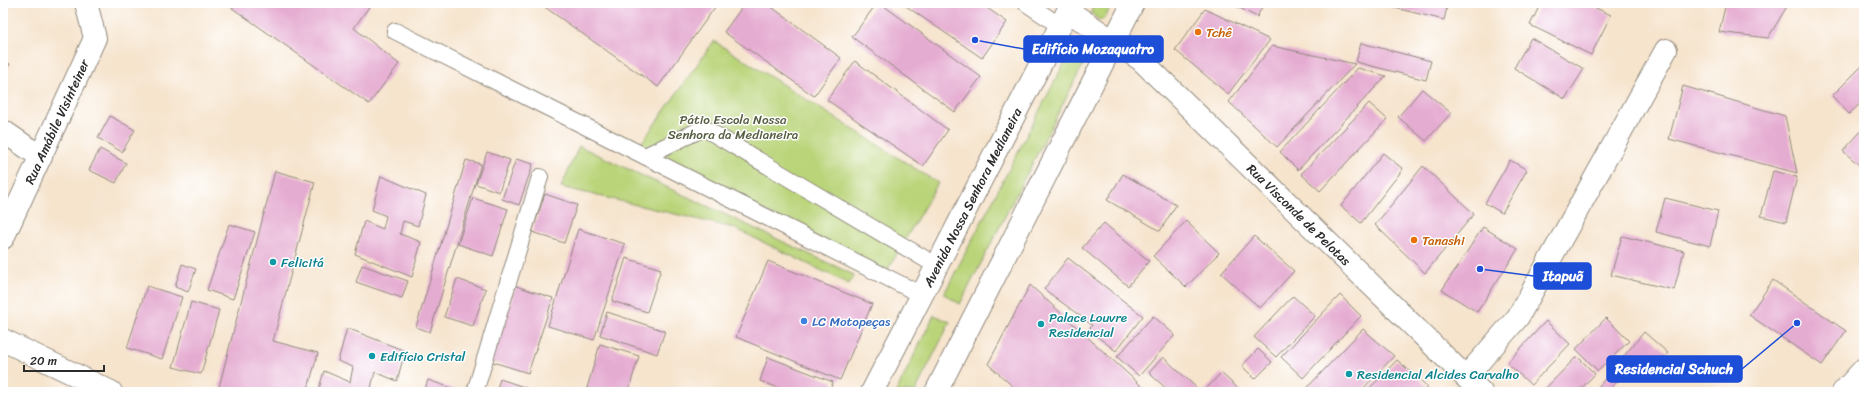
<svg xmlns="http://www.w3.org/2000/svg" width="1867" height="395" viewBox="0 0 1867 395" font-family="Sriracha,sans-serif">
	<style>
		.green { fill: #bad479; stroke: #728052 }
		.building { fill: #e5acd1 }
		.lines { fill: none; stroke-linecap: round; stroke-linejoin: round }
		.lane-casing { stroke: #90887c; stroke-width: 18 }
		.street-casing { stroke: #90887c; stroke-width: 24 }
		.secondary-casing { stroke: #90887c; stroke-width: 24 }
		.primary-casing { stroke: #90887c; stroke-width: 24 }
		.lane { stroke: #fff; stroke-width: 16 }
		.street { stroke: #fff; stroke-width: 22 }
		.secondary { stroke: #fff; stroke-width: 22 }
		.primary { stroke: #fff; stroke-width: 22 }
		.food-dot { fill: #e8710a; stroke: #fff; stroke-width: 1.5 }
		.culture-dot { fill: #0f9aa8; stroke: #fff; stroke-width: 1.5 }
		.shop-dot { fill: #3f7fe0; stroke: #fff; stroke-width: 1.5 }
		.labels { text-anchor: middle; stroke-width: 3; stroke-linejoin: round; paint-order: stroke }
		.food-label { font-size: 13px; fill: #c56008; stroke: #fff; text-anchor: start }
		.park-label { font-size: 13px; fill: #565e42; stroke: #fff }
		.street-label { font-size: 13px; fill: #2b2b2b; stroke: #fff }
		.culture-label { font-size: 13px; fill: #0d838f; stroke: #fff; text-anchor: start }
		.shop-label { font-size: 13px; fill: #366cbe; stroke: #fff; text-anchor: start }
		.leader { fill: none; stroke: #1d4ed8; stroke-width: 1.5 }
		.callout-dot { fill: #1d4ed8; stroke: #fff; stroke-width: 1.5 }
		.callout { fill: #1d4ed8; stroke: #1d4ed8; stroke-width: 1.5 }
		.callout-label { font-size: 14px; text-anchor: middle; font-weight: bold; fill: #fff }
	</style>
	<rect width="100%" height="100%" fill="#fff"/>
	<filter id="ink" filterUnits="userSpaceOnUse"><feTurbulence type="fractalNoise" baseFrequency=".025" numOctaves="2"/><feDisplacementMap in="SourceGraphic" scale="8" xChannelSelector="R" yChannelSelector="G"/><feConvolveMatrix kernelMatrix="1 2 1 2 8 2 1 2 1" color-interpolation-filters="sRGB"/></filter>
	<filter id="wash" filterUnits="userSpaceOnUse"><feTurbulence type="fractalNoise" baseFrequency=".012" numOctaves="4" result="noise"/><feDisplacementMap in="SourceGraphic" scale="16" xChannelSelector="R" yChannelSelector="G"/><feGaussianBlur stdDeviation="0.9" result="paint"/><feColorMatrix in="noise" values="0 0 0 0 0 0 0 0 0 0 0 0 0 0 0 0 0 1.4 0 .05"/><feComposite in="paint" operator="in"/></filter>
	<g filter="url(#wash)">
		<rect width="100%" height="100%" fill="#f6e4cd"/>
		<g class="green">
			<path d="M1094 3H1113L1104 19 1099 20 1091 13Z"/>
			<path d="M714 41 938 183 887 271 637 149Z"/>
			<path d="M1078 45 1085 49 1086 59 960 304 944 294 1071 50Z"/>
			<path d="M579 146 854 275 849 284 734 228 561 187Z"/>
			<path d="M934 315 950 322 915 392H896Z"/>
		</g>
		<g id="blocks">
			<g class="building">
				<path d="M225 3H370L371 4 354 28 399 64 369 104Z"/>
				<path d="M539 3H718L658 87Z"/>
				<path d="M745 3H766L841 58 814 96 724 32Z"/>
				<path d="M877 3H880L981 77 955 112 852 37Z"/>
				<path d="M903 3H980L1007 22 982 58 903 4Z"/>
				<path d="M1230 3H1264L1257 17Z"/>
				<path d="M1383 3H1448L1444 20 1383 5Z"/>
				<path d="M1541 3H1585L1611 15 1591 55 1530 25Z"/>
				<path d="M1726 3H1789L1768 38 1719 32Z"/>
				<path d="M1205 9 1270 40 1228 94 1175 50Z"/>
				<path d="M1531 38 1584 69 1565 99 1514 68Z"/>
				<path d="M1361 43 1431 61 1426 80 1356 62Z"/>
				<path d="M1272 46 1355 64 1277 147 1229 102Z"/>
				<path d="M3 60 10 64 3 74Z"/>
				<path d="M855 61 948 130 923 166 827 100Z"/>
				<path d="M1863 65 1864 100 1849 114 1832 96Z"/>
				<path d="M1358 68 1386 76 1298 170 1280 152Z"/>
				<path d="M1683 86 1785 116 1797 173 1669 139Z"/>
				<path d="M1422 89 1451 113 1426 141 1398 117Z"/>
				<path d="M1369 103 1387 119 1320 191 1301 174Z"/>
				<path d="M110 116 135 130 122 152 98 138Z"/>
				<path d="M1864 128V169L1843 151Z"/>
				<path d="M100 149 126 163 116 183 89 170Z"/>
				<path d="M487 152 510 160 499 192 476 184Z"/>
				<path d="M1383 153 1403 169 1361 223 1341 206Z"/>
				<path d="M516 159 533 164 519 205 502 199Z"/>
				<path d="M466 160 481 164 430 332 416 327Z"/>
				<path d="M1510 160 1527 170 1502 213 1485 203Z"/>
				<path d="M1423 166 1474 214 1425 273 1375 225Z"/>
				<path d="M275 171 315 182 273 341 318 353 307 392H237L219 387Z"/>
				<path d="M1773 171 1797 177 1786 222 1761 216Z"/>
				<path d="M1123 174 1176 205 1160 231 1107 200Z"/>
				<path d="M381 176 426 195 418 226 403 221 400 234 421 242 412 277 355 254 364 221 383 229 386 216 372 210Z"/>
				<path d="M545 194 577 205 564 243 532 232Z"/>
				<path d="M473 198 508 209 493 256 458 244Z"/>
				<path d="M1665 198 1718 211 1710 246 1656 232Z"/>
				<path d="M1186 221 1219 253 1186 287 1153 256Z"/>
				<path d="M1104 223 1149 261 1128 286 1082 248Z"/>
				<path d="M229 224 255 232 233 299 207 290Z"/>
				<path d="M1483 227 1518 249 1477 312 1442 290Z"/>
				<path d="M578 229 625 244 594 340 548 326Z"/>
				<path d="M1254 236 1294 271 1260 308 1221 273Z"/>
				<path d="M1622 236 1684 251 1674 290 1611 275Z"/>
				<path d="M626 258 661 269 647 312 612 301Z"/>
				<path d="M1068 258 1143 316 1116 351 1089 330 1092 325 1044 289Z"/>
				<path d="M768 261 872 304 840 380 736 337Z"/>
				<path d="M182 264 196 269 188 292 175 287Z"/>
				<path d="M362 265 408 281 402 298 356 282Z"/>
				<path d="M457 279 486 289 473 326 444 317Z"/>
				<path d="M1773 280 1846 331 1822 365 1749 315Z"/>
				<path d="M1030 285 1148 392H1019L988 364Z"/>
				<path d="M147 286 182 297 162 359 127 348Z"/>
				<path d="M516 286 553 298 528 373 490 361Z"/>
				<path d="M1340 295 1361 316 1303 378 1281 357Z"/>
				<path d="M1293 296 1315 316 1276 357 1254 337Z"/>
				<path d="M191 302 219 310 201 374 173 367Z"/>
				<path d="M607 312 665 331 657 354 600 335Z"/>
				<path d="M1153 316 1175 335 1139 376 1117 357Z"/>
				<path d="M1606 318 1629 341 1598 371 1576 349Z"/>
				<path d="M1546 321 1570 344 1531 385 1507 363Z"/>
				<path d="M347 328 405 351 397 381 375 372 371 388 380 392H318L324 371 350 382 353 367 338 361Z"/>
				<path d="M1363 329 1394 356 1360 392H1303Z"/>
				<path d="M1644 332 1668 353 1652 370 1639 358 1609 390 1611 392H1594Z"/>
				<path d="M600 344 639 356 628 392H599L587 388Z"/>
				<path d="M1258 349 1272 362 1255 379 1242 366Z"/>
				<path d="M1577 356 1595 374 1578 392H1542Z"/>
				<path d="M768 357 833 382 829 392H789L760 381Z"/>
				<path d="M1163 357 1198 389 1195 392H1170L1149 373Z"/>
				<path d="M1397 360 1428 387 1424 392H1366Z"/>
				<path d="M1221 373 1242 392H1203Z"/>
				<path d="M500 379 527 388 526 392H496Z"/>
				<path d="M428 380 463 392H424Z"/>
			</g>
		</g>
	</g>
	<g filter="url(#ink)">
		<use href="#blocks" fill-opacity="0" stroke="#90887c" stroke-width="1"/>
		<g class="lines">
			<defs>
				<g id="lane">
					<path d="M1026 3 1060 26"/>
					<path d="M395 31 922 295"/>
					<path d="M645 156 704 128 937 266"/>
					<path d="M475 392 540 177"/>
				</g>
				<g id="street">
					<path d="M3 131 41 157"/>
					<path id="s1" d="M3 238 95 38 86 3"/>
					<path d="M3 340 111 392"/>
					<path d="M1466 377 1518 317 1666 50"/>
					<path d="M1843 392 1864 369"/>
				</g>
				<g id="secondary">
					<path id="s2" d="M1068 11 1140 59 1481 392"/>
				</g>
				<g id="primary">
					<path id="s3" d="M872 392 1072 3"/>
					<path d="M936 392 1133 3"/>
				</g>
			</defs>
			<use href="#lane" class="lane-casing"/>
			<use href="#street" class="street-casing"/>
			<use href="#secondary" class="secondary-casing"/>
			<use href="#primary" class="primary-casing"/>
			<use href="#lane" class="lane"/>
			<use href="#street" class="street"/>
			<use href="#secondary" class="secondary"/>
			<use href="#primary" class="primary"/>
		</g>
	</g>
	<g class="food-dot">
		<circle cx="1198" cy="32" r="4"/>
		<circle cx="1414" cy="240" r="4"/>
	</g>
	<g class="culture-dot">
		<circle cx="273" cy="262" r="4"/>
		<circle cx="1041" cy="324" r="4"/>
		<circle cx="372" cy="356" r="4"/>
		<circle cx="1349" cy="374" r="4"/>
	</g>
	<circle class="shop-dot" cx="804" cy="321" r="4"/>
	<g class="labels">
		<g class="food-label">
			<text x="1206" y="37">Tchê</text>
			<text x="1422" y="245">Tanashi</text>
		</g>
		<g class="park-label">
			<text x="733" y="124">Pátio Escola Nossa<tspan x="733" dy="15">Senhora da Medianeira</tspan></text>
		</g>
		<g class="street-label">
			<text dy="5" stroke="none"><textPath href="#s1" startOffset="128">Rua Amábile Visinteiner</textPath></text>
			<text dy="5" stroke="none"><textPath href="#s3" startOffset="219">Avenida Nossa Senhora Medianeira</textPath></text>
			<text dy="5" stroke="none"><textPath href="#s2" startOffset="309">Rua Visconde de Pelotas</textPath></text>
		</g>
		<g class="culture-label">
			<text x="281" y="267">Felicitá</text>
			<text x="1049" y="322">Palace Louvre<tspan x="1049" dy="15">Residencial</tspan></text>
			<text x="380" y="361">Edifício Cristal</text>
			<text x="1357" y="379">Residencial Alcides Carvalho</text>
		</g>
		<g class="shop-label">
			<text x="812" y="326">LC Motopeças</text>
		</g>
	</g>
	<path class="leader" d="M975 40L1024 49M1480 269L1534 276M1797 323L1742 369"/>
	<g class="callout-dot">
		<circle cx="975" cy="40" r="4"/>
		<circle cx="1480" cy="269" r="4"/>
		<circle cx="1797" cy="323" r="4"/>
	</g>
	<g class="callout">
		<rect x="1024" y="36" width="139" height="26" rx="4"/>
		<rect x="1534" y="263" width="57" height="26" rx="4"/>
		<rect x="1607" y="356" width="135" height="26" rx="4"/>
	</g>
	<g class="callout-label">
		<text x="1093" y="54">Edifício Mozaquatro</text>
		<text x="1563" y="281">Itapuã</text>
		<text x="1674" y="374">Residencial Schuch</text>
	</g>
	<rect width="1867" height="395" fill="none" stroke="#fff" stroke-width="16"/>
	<path d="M24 365v6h80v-6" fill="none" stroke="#2b2b2b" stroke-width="2"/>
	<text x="30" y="365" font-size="12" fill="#2b2b2b" stroke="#ffffff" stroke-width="3" paint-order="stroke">20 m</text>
</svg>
